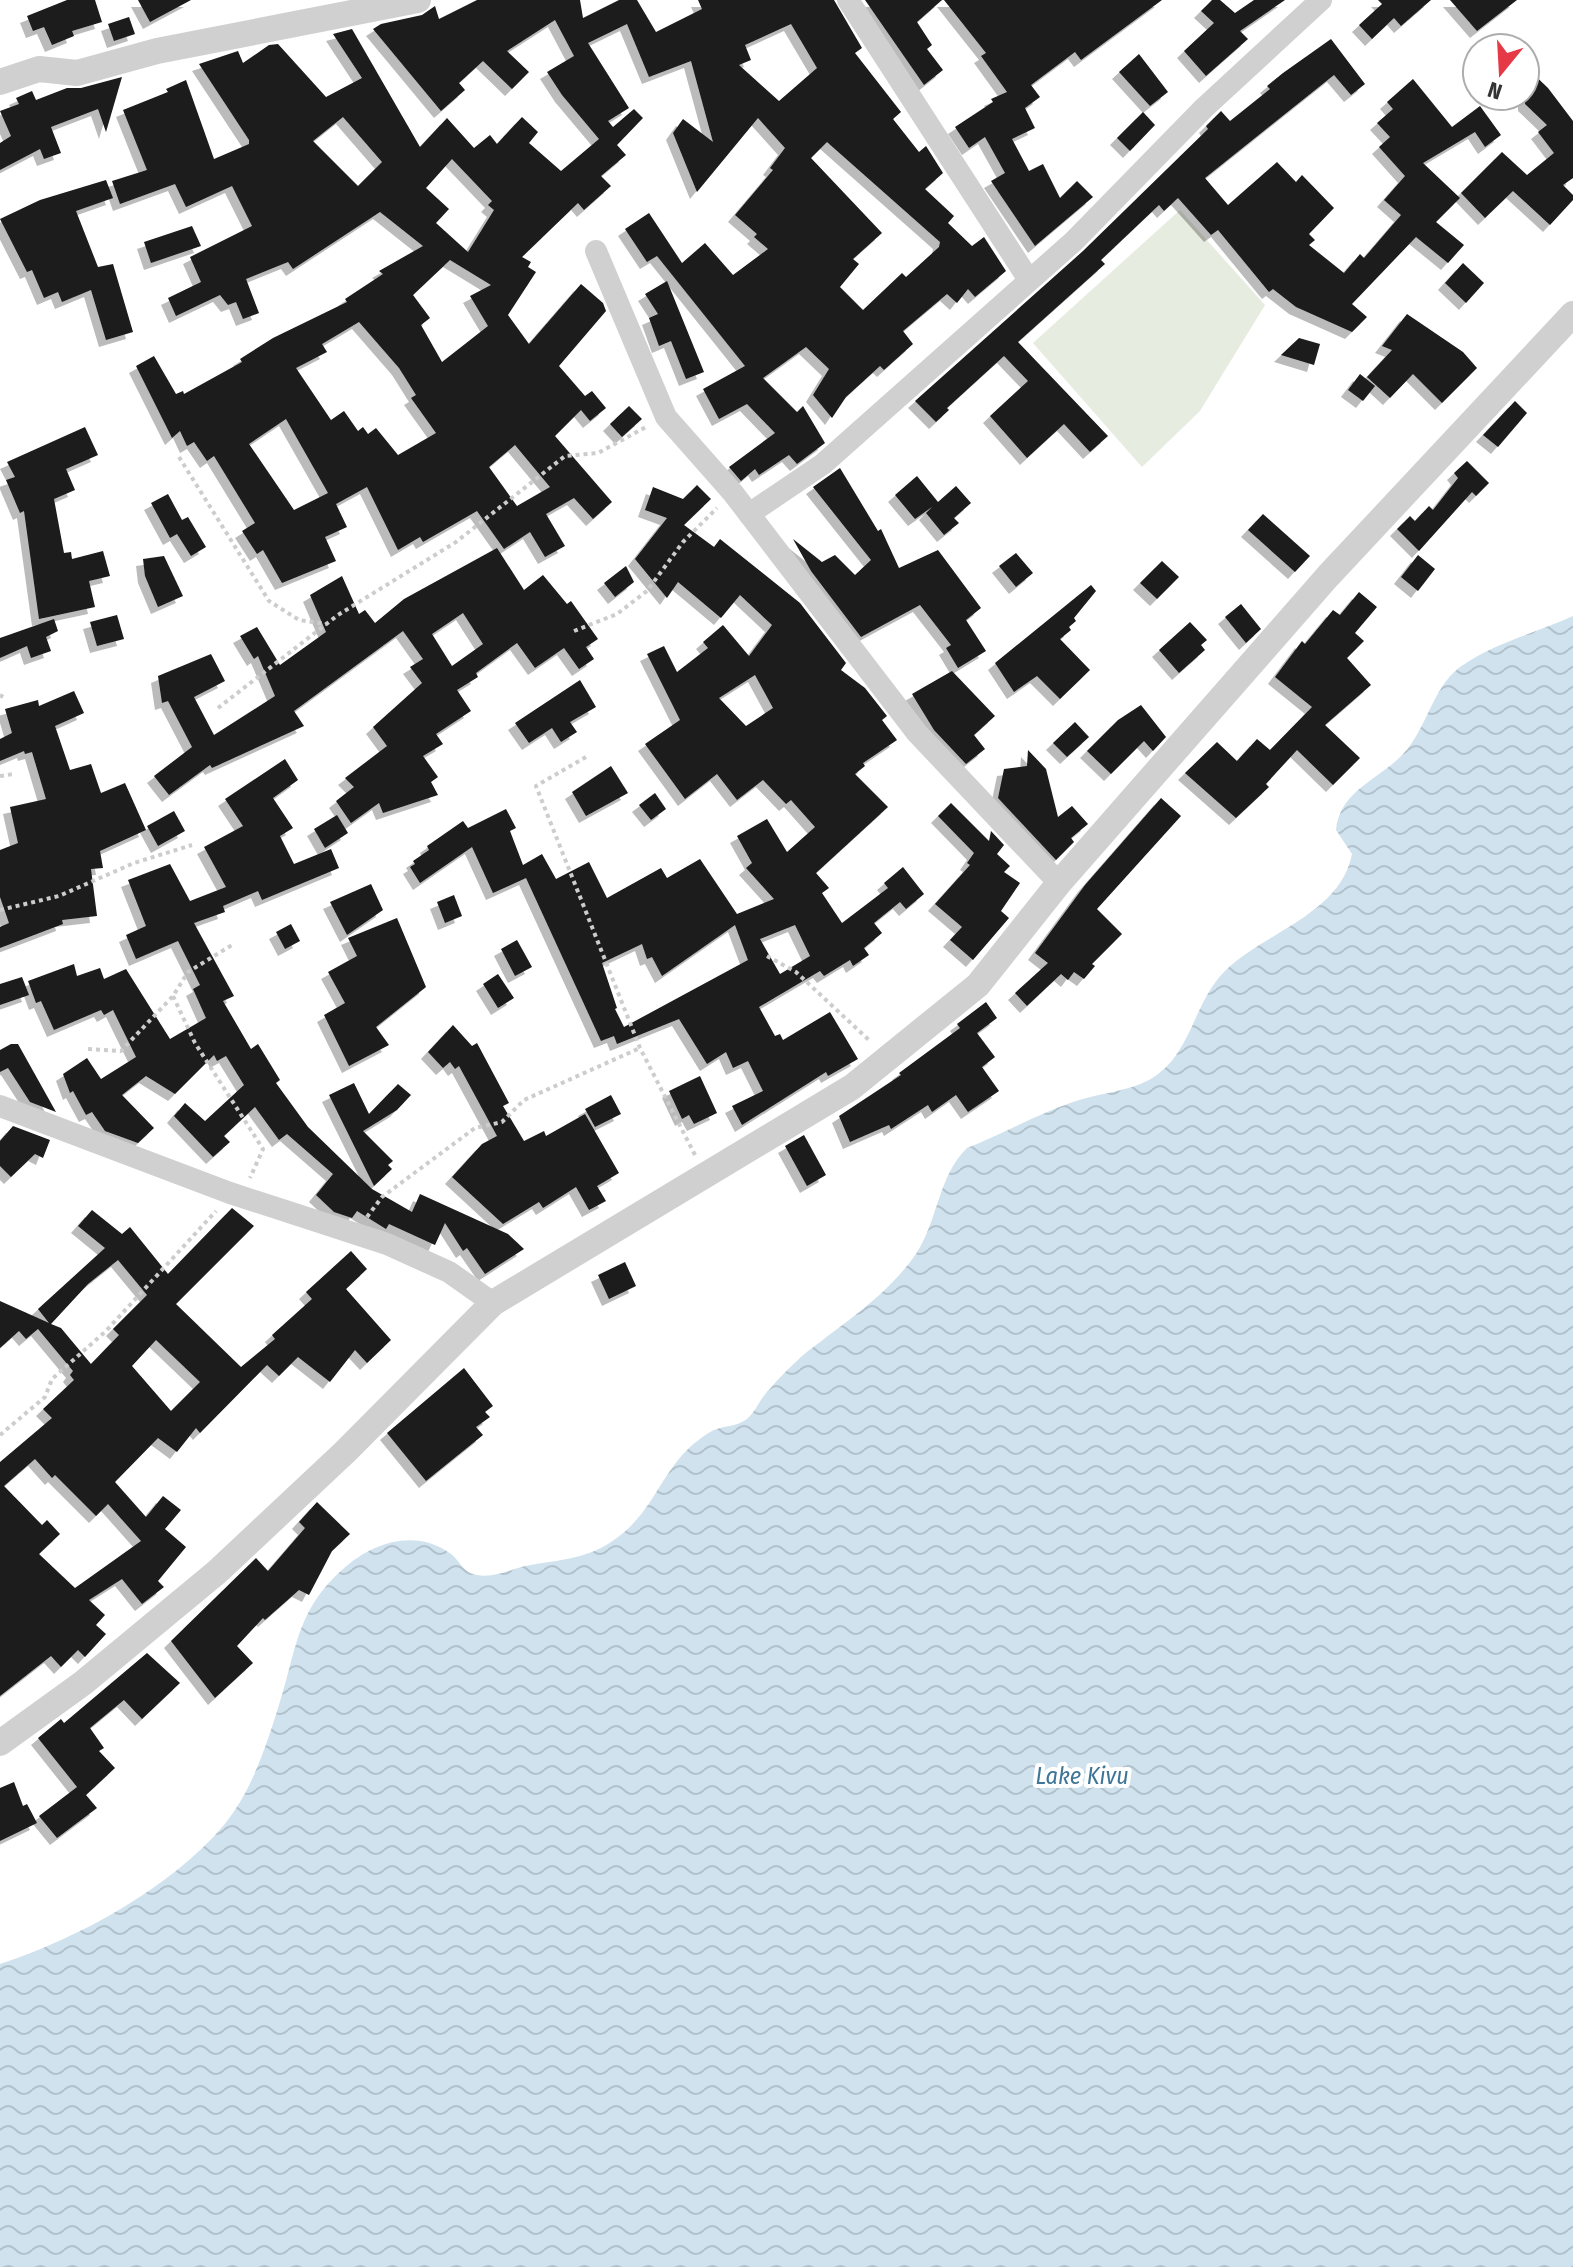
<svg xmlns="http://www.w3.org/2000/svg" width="1573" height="2267" viewBox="0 0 1573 2267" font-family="'Fira Sans Condensed',sans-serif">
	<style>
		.garden { fill: #e6ecdf }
		.water { fill: url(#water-waves) }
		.building { fill: #1a1a1a; fill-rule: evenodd; filter: url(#shadow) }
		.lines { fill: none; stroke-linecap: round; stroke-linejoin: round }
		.path { stroke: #cdcdcd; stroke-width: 4; stroke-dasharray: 4 4; stroke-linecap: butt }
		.minor { stroke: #d0d0d0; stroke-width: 22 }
		.tertiary { stroke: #d0d0d0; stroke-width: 26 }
		.labels { text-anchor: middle; stroke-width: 8; stroke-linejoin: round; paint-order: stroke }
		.water-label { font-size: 24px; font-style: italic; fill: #3f7597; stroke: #fff }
	</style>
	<defs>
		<pattern id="water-waves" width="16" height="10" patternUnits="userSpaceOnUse" patternTransform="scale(2)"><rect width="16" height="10" fill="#cfe2ee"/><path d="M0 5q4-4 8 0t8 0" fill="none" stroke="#b2c2cd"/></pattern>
		<filter id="shadow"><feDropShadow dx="-7" dy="7" stdDeviation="0" flood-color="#0004"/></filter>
	</defs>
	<rect width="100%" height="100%" fill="#fff"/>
	<path class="garden" d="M1180 210 1265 305 1200 411 1142 467 1033 343Z"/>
	<path class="water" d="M1573 616V2267H0V1964C77 1939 171 1888 224 1825 252 1791 266 1746 279 1705 297 1649 296 1611 343 1569 373 1542 416 1528 451 1554 461 1562 463 1573 477 1575 494 1578 509 1570 525 1566 556 1560 584 1560 611 1542 651 1516 657 1481 686 1451 694 1443 704 1435 714 1430 726 1425 736 1427 747 1419 754 1413 758 1404 763 1397 774 1383 789 1368 802 1356 842 1324 886 1297 916 1254 938 1221 938 1176 967 1148 1003 1134 1037 1114 1073 1102 1098 1093 1127 1092 1149 1080 1192 1056 1193 1002 1225 971 1264 932 1340 915 1352 854L1336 830C1340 790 1379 780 1403 754 1427 729 1432 688 1460 667 1494 643 1536 633 1573 616Z"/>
	<g class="building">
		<path d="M67 0H95L102 22 72 31 74 36 52 45 44 27 33 31 27 16Z"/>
		<path d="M138 0H191L150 22Z"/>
		<path d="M477 0H580L583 18 619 0H637L656 32 702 9 698 0H834L862 48 855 53 901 112 893 119 919 152 926 146 943 173 925 189 954 216 948 223 972 246 984 237 1006 271 975 297 968 289 957 303 947 294 903 331 913 344 884 370 880 366 846 397 832 418 813 395 829 369 806 347 763 378 797 412 803 406 825 443 797 464 789 455 759 475 755 469 741 481 729 467 775 433 747 404 719 419 703 389 745 366 657 256 647 262 625 229 649 213 682 263 705 243 733 275 768 249 754 237 757 234 735 215 773 170 770 168 785 148 758 118 697 192 673 133 683 119 713 142 691 61 649 77 627 24 588 43 629 108 608 121 613 127 634 109 643 118 617 145 626 155 601 176 611 186 584 210 578 203 522 257 531 262 528 267 536 272 508 315 529 344 581 284 603 303 606 311 559 366 585 396 592 391 606 408 590 421 581 410 555 436 612 502 593 519 574 498 546 514 565 546 545 557 530 532 504 549 477 511 423 542 420 537 398 550 367 487 336 504 347 527 325 537 336 561 282 583 263 550 257 554 242 531 255 523 214 456 207 461 194 442 187 446 180 431 172 438 136 366 154 356 176 394 183 391 184 394 242 362 240 359 273 338 347 302 345 299 383 274 379 271 423 246 380 212 293 269 288 262 246 279 259 313 243 319 236 302 228 305 220 295 176 316 168 298 201 282 190 257 252 226 232 186 186 207 175 184 120 204 112 181 147 170 123 110 168 92 166 89 186 80 214 159 249 144V140L199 64 238 51 243 63 269 45 278 44 326 97 362 78 333 34 352 29 420 147 447 118 474 148 490 135 497 144 522 117 538 132 529 143 561 171 599 139 562 95 547 72 574 56 555 20 507 51 529 72 512 89 483 61 459 83 465 90 441 111 373 29 381 24 422 15 435 6 439 19ZM791 24 817 68 779 101 739 65 751 60 745 45ZM343 117 382 162 358 186 313 141ZM827 142 940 242 939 247 906 277 902 273 863 310 840 287 859 264 853 259 882 233 811 158ZM452 159 492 201 488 205 494 210 468 252 436 223 449 209 426 188ZM450 260 491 285 470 296 488 326 442 362 421 325 430 318 413 295ZM359 322 399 368 416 395 411 398 436 433 398 455 376 428 368 434 363 427 358 431 344 411 331 420 296 368 327 352 322 344ZM286 419 328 493 294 510 249 444ZM515 445 550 487 517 506 489 467Z"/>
		<path d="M865 0H942L917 22 932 45 927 49 943 70 924 85Z"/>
		<path d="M944 0H1162L1081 60 1075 52 1031 85 1040 97 1025 108 1035 128 1012 139 1029 171 1043 164 1060 198 1077 181 1093 197 1035 246 991 181 1005 173 985 137 969 148 955 127 993 102 991 99 1007 92 981 56 986 53Z"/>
		<path d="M1212 0H1220L1235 13 1254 0H1285L1240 31 1248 39 1206 76 1184 51 1214 23 1201 11Z"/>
		<path d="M1378 0H1431L1401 26 1394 18 1372 39 1359 25 1382 4Z"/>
		<path d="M1450 0H1517L1477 31Z"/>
		<path d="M129 17 135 34 114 41 108 24Z"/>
		<path d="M1331 39 1365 84 1351 95 1334 75 1205 178 1228 205 1277 162 1296 182 1302 175 1334 208 1309 234 1315 240 1309 245 1344 273 1360 254 1364 258 1401 215 1384 200 1405 176 1379 147 1390 137 1377 123 1393 109 1387 102 1413 79 1452 127 1480 106 1501 135 1485 147 1475 132 1423 163 1460 198 1436 222 1464 245 1448 263 1416 237 1352 304 1367 317 1352 332 1296 307 1273 289 1269 292 1218 230 1211 235 1178 198 1164 211 1159 205 1101 260 1105 264 1018 342 1108 436 1090 452 1064 424 1027 458 990 416 1028 381 1004 356 947 408 949 410 936 422 915 401 1083 251 1208 129 1206 126 1221 111 1230 121 1270 89 1267 86 1283 73Z"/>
		<path d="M1139 54 1168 92 1150 106 1119 72Z"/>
		<path d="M1525 66 1548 88 1573 121V178L1563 185 1573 195V200L1550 225 1513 191 1485 218 1461 193 1502 152 1527 175 1554 153 1538 132 1547 125 1525 104Z"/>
		<path d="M122 77 106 132 98 109 51 127 61 153 44 159 40 149 0 170V143L11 136 0 111 19 104 16 98 32 91 36 100 67 88H81Z"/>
		<path d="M1143 112 1155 125 1130 151 1117 138Z"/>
		<path d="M106 180 113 198 76 211 98 267 113 264 133 332 106 340 91 290 62 302 58 292 44 298 32 270 27 272 0 219 40 200Z"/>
		<path d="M192 226 201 246 151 263 144 242Z"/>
		<path d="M1463 263 1484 283 1466 303 1445 283Z"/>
		<path d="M667 281 704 372 686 379 671 341 659 346 649 318 658 314 645 294Z"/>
		<path d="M1407 314 1463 352 1477 368 1442 403 1413 374 1390 398 1367 377 1392 350 1382 346Z"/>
		<path d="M1299 338 1320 344 1314 365 1281 355Z"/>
		<path d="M1360 374 1375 386 1363 401 1348 390Z"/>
		<path d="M1515 401 1527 413 1498 447 1483 435Z"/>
		<path d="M629 406 642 419 622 437 610 424Z"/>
		<path d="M85 427 98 455 66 469 75 490 54 499 64 553 71 552 72 559 103 551 110 576 89 581 95 607 39 619 24 511 20 513 6 480 15 477 7 462Z"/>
		<path d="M1467 461 1489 483 1476 496 1472 492 1419 551 1397 529 1410 516 1415 521 1429 506 1433 510 1458 478 1454 473Z"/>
		<path d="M840 468 878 531 881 529 899 568 938 550 981 608 966 620 986 651 958 668 946 648 951 645 920 605 861 637 811 571 793 539 822 562 835 555 855 575 871 560 813 487Z"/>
		<path d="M917 476 938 502 956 486 971 503 954 518 959 523 944 535 926 513 932 507 915 519 895 495Z"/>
		<path d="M697 485 711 499 684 525 714 547 720 539 800 603 846 663 841 670 865 688 887 716 882 720 897 740 863 763 865 766 855 774 888 807 816 873 829 888 822 893 842 923 888 888 884 883 903 867 924 894 906 909 900 902 874 923 882 933 864 948 869 955 853 966 850 960 824 976 820 971 759 1007 775 1036 780 1034 783 1040 830 1012 858 1059 828 1076 826 1072 742 1125 732 1106 763 1091 748 1061 733 1068 726 1052 707 1064 679 1019 617 1044 614 1036 601 1041 526 878 493 893 472 847 420 883 410 867 415 864 413 861 429 850 427 846 463 821 468 828 506 809 516 828 510 831 523 865 542 854 556 879 589 862 607 898 661 868 667 878 700 859 737 914 774 899 746 868 752 863 737 836 767 819 787 852 815 827 791 800 786 804 763 780 737 800 717 774 685 799 645 744 680 720 647 654 664 646 677 672 708 648 703 642 723 625 749 656 772 625 740 595 721 618 678 582 667 598 635 559 667 518 645 510 653 487 683 499ZM755 675 773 708 746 726 719 698ZM735 925 748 960 624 1027 615 1009 617 1008 602 963 642 944 647 959 652 957 662 976ZM795 925 810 956 780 974 760 939Z"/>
		<path d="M168 494 182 520 188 517 206 547 191 556 177 534 170 538 151 503Z"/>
		<path d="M1263 514 1310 556 1295 572 1248 530Z"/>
		<path d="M497 548 524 590 543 575 567 604 571 601 598 639 586 647 594 659 579 669 564 648 535 668 517 643 476 673 478 677 457 690 471 711 436 734 443 744 423 756 438 777 431 782 438 795 383 813 379 803 351 823 336 801 354 787 345 778 387 746 373 727 422 683 410 667 423 659 403 631 294 711 304 726 212 768 210 765 169 795 154 776 192 747 168 701 162 703 158 676 211 654 225 681 194 697 214 735 275 696 258 656 254 659 240 636 257 627 280 665 326 632 310 595 342 576 359 614 365 610 375 623 404 599ZM463 613 483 644 452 666 432 634Z"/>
		<path d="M1016 553 1033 573 1016 587 999 566Z"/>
		<path d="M1418 555 1435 569 1418 591 1401 577Z"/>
		<path d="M164 556 183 596 158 607 145 576 143 559Z"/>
		<path d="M1162 561 1179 577 1157 599 1140 583Z"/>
		<path d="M626 566 634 582 615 597 604 583Z"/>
		<path d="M1091 585 1096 591 1074 618 1076 621 1069 627 1071 630 1060 639 1090 670 1060 699 1037 676 1014 692 995 663Z"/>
		<path d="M1359 592 1377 607 1355 633 1364 641 1347 658 1371 685 1325 725 1360 758 1333 785 1297 750 1266 784 1269 787 1236 818 1185 773 1217 742 1237 761 1257 739 1270 750 1312 707 1275 677 1302 641 1305 644 1333 610 1340 615Z"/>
		<path d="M1241 604 1261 629 1246 643 1225 617Z"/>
		<path d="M117 615 124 639 97 646 90 622Z"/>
		<path d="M54 619 58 631 46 637 51 651 31 658 27 646 0 658V638Z"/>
		<path d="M1190 622 1207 640 1201 645 1205 650 1179 673 1159 650Z"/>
		<path d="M952 671 995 716 974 735 985 749 966 764 934 730 912 694Z"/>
		<path d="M580 680 596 707 570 722 577 732 561 742 552 728 529 743 515 723Z"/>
		<path d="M74 691 84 713 55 726 70 770 91 764 101 793 125 783 146 830 100 851 103 868 91 869 97 916 62 920 63 924 0 948V927L9 923 0 897V850L18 843 10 807 46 799 32 752 25 754 24 751 0 761V739L12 733 5 709 38 700 39 706Z"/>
		<path d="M1141 705 1166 737 1153 751 1144 741 1111 774 1087 751 1118 720Z"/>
		<path d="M1075 722 1089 737 1067 757 1053 743Z"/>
		<path d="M1028 750 1046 769 1058 817 1072 806 1088 824 1071 838 1074 842 1056 860 998 798 1004 769 1027 766Z"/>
		<path d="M285 759 298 780 273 798 293 828 280 836 294 864 331 849 339 868 262 900 258 891 223 906 225 912 194 923 234 996 223 1001 251 1049 258 1044 280 1080 276 1083 308 1127 372 1189 412 1212 420 1194 508 1234 524 1249 485 1274 467 1248 463 1251 445 1223 435 1245 389 1224 386 1229 357 1211 352 1218 334 1212 316 1195 333 1174 287 1134 279 1140 255 1107 224 1136 230 1142 213 1157 174 1116 185 1103 205 1121 244 1085 226 1056 217 1061 214 1055 175 1094 146 1076 122 1095 154 1128 138 1143 105 1131 92 1112 86 1115 73 1091 70 1093 63 1074 87 1058 101 1079 136 1057 113 1010 104 1015 101 1010 54 1030 41 1001 36 1003 28 981 74 964 77 976 100 968 104 979 126 969 170 1039 206 1018 193 989 200 985 178 941 136 959 126 935 146 926 128 880 170 864 190 901 226 887 204 847 243 826 225 799Z"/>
		<path d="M611 766 628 793 586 816 572 792Z"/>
		<path d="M655 793 666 809 651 820 639 805Z"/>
		<path d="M1161 798 1181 816 1097 909 1122 934 1092 964 1095 966 1084 979 1074 972 1068 980 1061 974 1027 1006 1015 993 1048 963 1035 953 1085 885Z"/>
		<path d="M951 803 989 841 991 831 1004 845 997 854 1010 866 1004 872 1020 883 1001 911 1009 918 973 960 950 940 962 927 935 904 970 865 967 863 974 853 938 816Z"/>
		<path d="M174 811 185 831 158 846 147 826Z"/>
		<path d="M337 815 348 833 325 848 314 829Z"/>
		<path d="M371 884 383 910 347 935 330 902Z"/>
		<path d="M454 895 462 916 445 923 437 902Z"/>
		<path d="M397 918 426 987 376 1027 389 1045 349 1066 324 1015 345 1003 328 972 357 956 348 938Z"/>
		<path d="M291 924 300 941 285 949 276 932Z"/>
		<path d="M517 940 532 967 515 976 501 949Z"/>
		<path d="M498 974 514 998 498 1008 483 984Z"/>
		<path d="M22 977 29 995 0 1005V984Z"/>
		<path d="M986 1002 997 1018 977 1033 995 1057 982 1067 999 1091 968 1112 956 1095 932 1112 928 1105 891 1129 889 1125 850 1142 839 1116 901 1075 899 1073 960 1028 957 1024Z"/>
		<path d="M453 1025 472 1046 477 1043 509 1103 503 1106 524 1141 544 1131 546 1136 585 1114 619 1173 597 1186 606 1201 589 1210 576 1187 543 1208 539 1202 503 1224 452 1177 482 1144 497 1136 459 1066 455 1069 450 1062 443 1068 428 1052Z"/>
		<path d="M11 1044H18L56 1112 30 1102 8 1068 0 1072V1050Z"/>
		<path d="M700 1076 717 1113 694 1124 689 1115 682 1119 669 1091Z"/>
		<path d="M354 1083 369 1114 398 1084 411 1095 397 1110 363 1131 393 1161 388 1165 392 1169 374 1186 329 1095Z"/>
		<path d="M611 1095 621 1114 595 1127 585 1109Z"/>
		<path d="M13 1126 50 1140 43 1158 35 1154 11 1177 0 1166V1141Z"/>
		<path d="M804 1135 826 1175 807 1186 785 1146Z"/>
		<path d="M232 1208 254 1226 176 1304 241 1367 275 1339 272 1335 312 1299 306 1292 351 1251 367 1269 346 1289 391 1340 367 1363 355 1350 330 1382 298 1357 279 1376 267 1365 200 1433 196 1428 177 1452 158 1438 115 1482 146 1517 163 1496 181 1510 165 1529 186 1547 158 1581 164 1587 142 1604 122 1579 89 1600 105 1615 96 1625 106 1634 85 1657 78 1650 61 1667 51 1656 0 1696V1462L52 1418 43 1409 74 1380 70 1375 73 1371 38 1329 26 1339 19 1331 0 1348V1301L49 1323 38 1309 105 1248 78 1226 92 1210 122 1234 130 1227 168 1274ZM118 1260 147 1295 113 1329 119 1335 91 1364 61 1328 51 1324 88 1284ZM156 1340 200 1382 171 1411 132 1366ZM35 1459 52 1478 55 1475 96 1516 108 1504 141 1541 75 1588 39 1554 60 1534 47 1520 42 1525 4 1486Z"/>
		<path d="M625 1262 636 1286 609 1299 598 1275Z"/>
		<path d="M464 1368 493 1406 485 1412 490 1417 476 1427 483 1435 426 1481 387 1433Z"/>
		<path d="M317 1502 350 1534 332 1551 309 1595 299 1590 265 1620 263 1618 237 1646 253 1663 215 1698 171 1641 256 1558 268 1571 305 1528 299 1522Z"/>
		<path d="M147 1653 180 1683 142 1719 124 1700 90 1728 104 1748 99 1751 115 1768 86 1795 97 1808 57 1838 39 1816 77 1787 38 1738 61 1719 64 1723Z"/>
		<path d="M14 1782 23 1806 27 1804 37 1823 0 1841V1788Z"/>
	</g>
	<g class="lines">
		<g class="path">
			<path d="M179 457 269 601 299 620 326 624"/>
			<path d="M574 631 617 614 647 591 683 542 717 508"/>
			<path d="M0 695 3 697"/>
			<path d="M218 708 338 615 456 542 565 456 598 453 646 427"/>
			<path d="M586 757 536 786 640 1048 695 1155"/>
			<path d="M0 776 14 774"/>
			<path d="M0 910 59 896 134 863 192 845"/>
			<path d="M767 956 796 972 870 1041"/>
			<path d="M173 996 195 1043 263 1149 250 1178"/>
			<path d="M88 1049 121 1051 173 996 188 972 232 945"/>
			<path d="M367 1217 382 1197 475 1128 502 1122 524 1100 640 1048"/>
			<path d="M0 1435 45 1397 52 1379 106 1331 216 1211"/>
		</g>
		<g class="minor">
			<path d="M848 0 1029 280"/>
			<path d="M596 251 666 417 733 493 917 733 1059 883"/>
			<path d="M749 514 823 464 1074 241 1204 108 1321 0"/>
			<path d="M0 1106 230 1193 387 1244 449 1272 493 1303"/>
		</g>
		<g class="tertiary">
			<path d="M0 82 39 69 77 73 157 51 418 0"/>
			<path d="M0 1743 83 1683 217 1572 345 1452 493 1303 852 1087 978 985 1059 883 1328 576 1573 314"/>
		</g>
	</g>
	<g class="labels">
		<g class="water-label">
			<text x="1082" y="1784">Lake Kivu</text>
		</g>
	</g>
	<g transform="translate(1501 72) rotate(198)"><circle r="38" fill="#ffffff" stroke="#adadad" stroke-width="2"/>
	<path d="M0-6L14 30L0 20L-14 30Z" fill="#e63946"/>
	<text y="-12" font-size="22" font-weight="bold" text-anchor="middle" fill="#333333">N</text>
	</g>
</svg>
